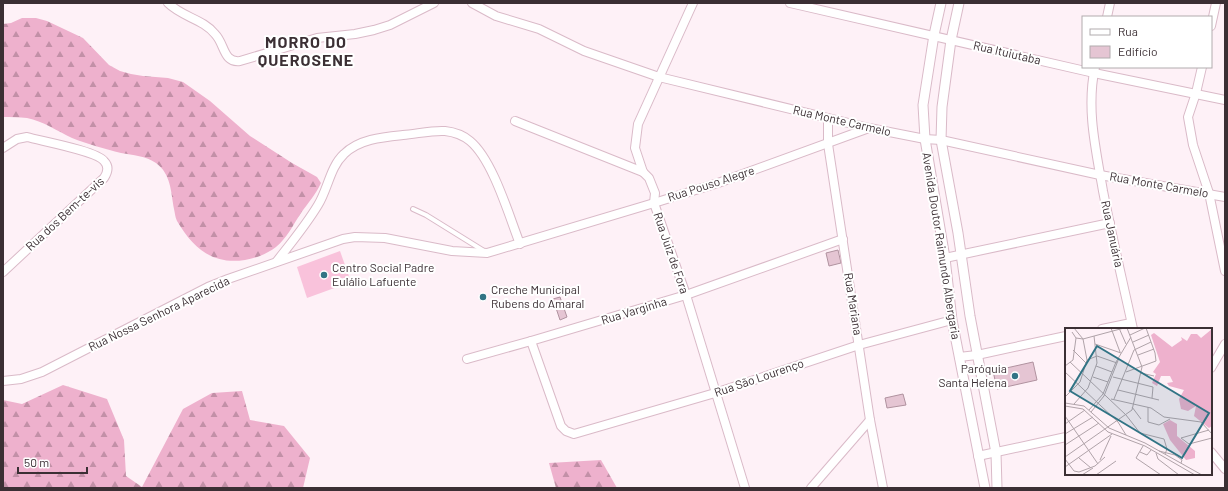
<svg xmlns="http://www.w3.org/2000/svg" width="1228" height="491" viewBox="0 0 1228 491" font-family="Barlow,sans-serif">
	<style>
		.green { fill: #f9c2db }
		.forest { fill: url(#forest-firs) }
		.building { fill: #e5c5d3; stroke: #b0929f }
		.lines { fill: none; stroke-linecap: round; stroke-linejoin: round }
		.service-casing { stroke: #dabac8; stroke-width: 6 }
		.minor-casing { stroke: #dabac8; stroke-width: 10 }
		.tertiary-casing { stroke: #dabac8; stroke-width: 11 }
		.service { stroke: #fff; stroke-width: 4 }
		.minor { stroke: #fff; stroke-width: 8 }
		.tertiary { stroke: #fff; stroke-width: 9 }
		.poi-dot { fill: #317485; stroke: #fff; stroke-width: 1.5 }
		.labels { text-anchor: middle; stroke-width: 4; stroke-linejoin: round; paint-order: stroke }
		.street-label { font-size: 12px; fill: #3b2f34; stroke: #fff }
		.poi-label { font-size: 12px; fill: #3b2f34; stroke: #fff; text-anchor: start }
		.district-label { font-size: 16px; font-weight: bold; letter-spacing: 1px; fill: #3b2f34; stroke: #fff }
		.inset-road { fill: none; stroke: #b0a3a9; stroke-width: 1 }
		.view { fill: #317485; fill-opacity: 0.15; stroke: #317485; stroke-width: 2 }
		.inset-edge { fill: none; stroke: #3b2f34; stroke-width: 2 }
	</style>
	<defs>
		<pattern id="forest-firs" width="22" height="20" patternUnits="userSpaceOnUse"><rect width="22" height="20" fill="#eeb1cd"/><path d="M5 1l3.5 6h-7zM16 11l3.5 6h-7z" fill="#c290a7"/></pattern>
	</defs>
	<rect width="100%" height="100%" fill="#fef1f7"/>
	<path class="green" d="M340 251 351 282 307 298 297 267Z"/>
	<g class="forest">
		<path d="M22 18H36L47 21 83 38 109 65 120 71 131 74 143 76 168 78 183 82 210 101 250 136 292 163 317 177 321 183C316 194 308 203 301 213 293 225 287 238 276 247 267 254 256 258 245 260 212 265 193 248 177 221 175 217 175 213 174 209 171 192 171 174 156 163 146 156 133 155 121 153 105 149 87 144 72 138 57 131 43 121 27 118 19 117 11 117 3 117V24L11 23Z"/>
		<path d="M63 385 107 399 124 440 126 476 142 487 183 409 212 393 242 391 250 420 284 426 310 458 303 488H3V400L22 404Z"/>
		<path d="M601 460 617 488H556L549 463Z"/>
	</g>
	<g class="building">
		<path d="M838 250 841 263 829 266 826 253Z"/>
		<path d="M560 297 567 317 560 320 553 299Z"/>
		<path d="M1033 362 1037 380 997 389 993 371Z"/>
		<path d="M903 394 906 405 887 408 885 398Z"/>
	</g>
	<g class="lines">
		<defs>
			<path id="service" d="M413 209 426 215 484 251"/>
			<g id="minor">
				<path d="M168 3C182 17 203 19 215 34 225 44 223 63 240 61L317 38 355 34 374 30 390 25 434 3"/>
				<path d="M472 3 496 16 539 29 584 51 659 77 869 128 925 139 941 140 1100 175 1225 197"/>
				<path d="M693 3 638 124 635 148 643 172 649 178 655 193 654 203 686 295 745 488"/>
				<path d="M790 3 1094 73 1225 100"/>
				<path d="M1107 17 1110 3"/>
				<path d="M1211 26 1216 3"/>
				<path d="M1095 67C1086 109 1096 150 1103 191 1112 237 1123 283 1133 329"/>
				<path d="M1202 67 1196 93 1188 117 1193 145 1209 193 1225 271"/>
				<path d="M828 119V144L870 420 883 488"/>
				<path d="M515 121 643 172"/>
				<path d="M3 148 17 139 27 137C41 141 97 151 104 161 109 166 108 172 104 178L3 272"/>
				<path d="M945 258 1110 223"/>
				<path d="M277 261C291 243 306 225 318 205 328 189 330 167 344 154 359 139 383 137 403 135 416 134 433 130 445 131 454 132 464 136 470 141 493 160 509 216 520 244"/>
				<path d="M1102 329 1131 323"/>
				<path d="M531 341 561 426 566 431 574 434 715 393 859 345 952 320"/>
				<path d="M959 357 977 355 1066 336"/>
				<path d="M467 359 531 341 686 295 843 239"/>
				<path d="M1211 368 1225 344"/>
				<path d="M3 381 21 379 42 372 208 287 228 279 343 239 355 237 385 238 452 251 487 253 654 203 718 183 869 128"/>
				<path d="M1211 452 1225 469"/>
				<path d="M978 456 1066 437"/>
				<path d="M811 488 870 420"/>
			</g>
			<g id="tertiary">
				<path d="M941 3 934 35 923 105 925 139 945 258 952 320 985 488"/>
				<path d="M959 3 951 40 942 107 941 140 958 233 970 316 996 453 997 488"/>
			</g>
		</defs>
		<use href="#service" class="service-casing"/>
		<use href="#minor" class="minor-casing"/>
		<use href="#tertiary" class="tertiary-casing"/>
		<use href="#service" class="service"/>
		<use href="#minor" class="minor"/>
		<use href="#tertiary" class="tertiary"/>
	</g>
	<g class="poi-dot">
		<circle cx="324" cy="275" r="4"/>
		<circle cx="483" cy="297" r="4"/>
		<circle cx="1015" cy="376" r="4"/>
	</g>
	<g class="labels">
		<g class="street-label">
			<text transform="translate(1007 53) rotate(13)" y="4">Rua Ituiutaba</text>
			<text transform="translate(842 121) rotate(13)" y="4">Rua Monte Carmelo</text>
			<text transform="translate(711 184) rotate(-18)" y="4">Rua Pouso Alegre</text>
			<text transform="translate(1159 185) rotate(10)" y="4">Rua Monte Carmelo</text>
			<text transform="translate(65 214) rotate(-43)" y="4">Rua dos Bem-te-vis</text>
			<text transform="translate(1112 234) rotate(78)" y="4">Rua Januária</text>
			<text transform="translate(941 246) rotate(81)" y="4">Avenida Doutor Raimundo Albergaria</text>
			<text transform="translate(671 253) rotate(71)" y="4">Rua Juiz de Fora</text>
			<text transform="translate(853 304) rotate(81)" y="4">Rua Mariana</text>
			<text transform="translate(634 311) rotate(-17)" y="4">Rua Varginha</text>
			<text transform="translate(159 314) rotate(-26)" y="4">Rua Nossa Senhora Aparecida</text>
			<text transform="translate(759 378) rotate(-19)" y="4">Rua São Lourenço</text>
		</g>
		<g class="poi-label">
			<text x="332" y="272">Centro Social Padre<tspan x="332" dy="14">Eulálio Lafuente</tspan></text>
			<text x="491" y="294">Creche Municipal<tspan x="491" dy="14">Rubens do Amaral</tspan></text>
			<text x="1007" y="373" text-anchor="end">Paróquia<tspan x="1007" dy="14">Santa Helena</tspan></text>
		</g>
		<g class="district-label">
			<text x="306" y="48">MORRO DO<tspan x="306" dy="18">QUEROSENE</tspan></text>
		</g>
	</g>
	<g transform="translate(1065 328)">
		<rect width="147" height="147" fill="#fef1f7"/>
		<path d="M147 1V98L144 100 129 88 131 78 123 83 116 81 114 71 119 62 104 58 102 55 108 54 105 48H96L92 58 87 55 91 46 88 44 95 34 86 7 89 5 107 19 117 12 116 9 122 13 126 6H132L136 10ZM105 92 112 96V108L130 123V130L121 132 105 112 98 96Z" fill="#eeb1cd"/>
		<path class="inset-road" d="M9 0 18 11 22 32M46 0 55 24M54 0 61 16M7 4 11 10 18 11 59 0M65 7 80 0M68 14 84 7M30 16 56 25M8 22 21 35M73 27 89 21M5 34 61 87 75 105 99 111 102 121 100 126M0 38 8 32 11 10M31 38 47 44M0 44 53 94 61 107M61 44 91 33 90 25 81 0M76 45 89 48M28 49 43 54M48 49 88 59 87 70M53 62 94 72M0 69 15 54 22 32 32 28 52 35M46 71 86 80 99 89 136 94 147 106M49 71 69 22 86 14M0 75 19 78 44 100 80 115 137 147M9 76 23 60 32 35 29 8M0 78 18 81 43 104 80 118 130 147M67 79 76 91M83 79V94L94 97 105 91M24 82 38 66 51 34 66 9M26 84 39 68 54 30M0 88 33 136M0 96 20 82M144 102 116 110 124 116 147 110M0 106 28 89M0 117 34 95M78 118 71 130 96 147M94 123 110 127 117 132 116 135M75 124 82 127 86 122M91 125 93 131 114 147M0 129 67 82 77 39 62 0M14 130 26 140M0 131 9 143 14 144 30 138 40 129M35 132 46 108M0 139 47 106M17 147 28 140M31 147 51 133"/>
		<path class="view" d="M32 18 144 85 117 130 5 63Z"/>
		<rect width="147" height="147" class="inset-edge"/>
	</g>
	<rect width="1228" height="491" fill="none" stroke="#3b2f34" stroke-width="8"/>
	<rect x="1082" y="16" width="130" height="52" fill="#ffffff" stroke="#b1acae"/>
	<rect x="1090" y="29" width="20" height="6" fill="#ffffff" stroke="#b1acae"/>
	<text x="1118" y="36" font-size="12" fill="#3b2f34">Rua</text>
	<rect x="1090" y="46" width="20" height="12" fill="#e5c5d3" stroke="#b1acae"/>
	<text x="1118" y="56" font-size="12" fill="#3b2f34">Edifício</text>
	<path d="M18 467v6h69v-6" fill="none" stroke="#3b2f34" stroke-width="2"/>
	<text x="24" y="467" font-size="12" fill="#3b2f34" stroke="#ffffff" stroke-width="3" paint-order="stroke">50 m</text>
</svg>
